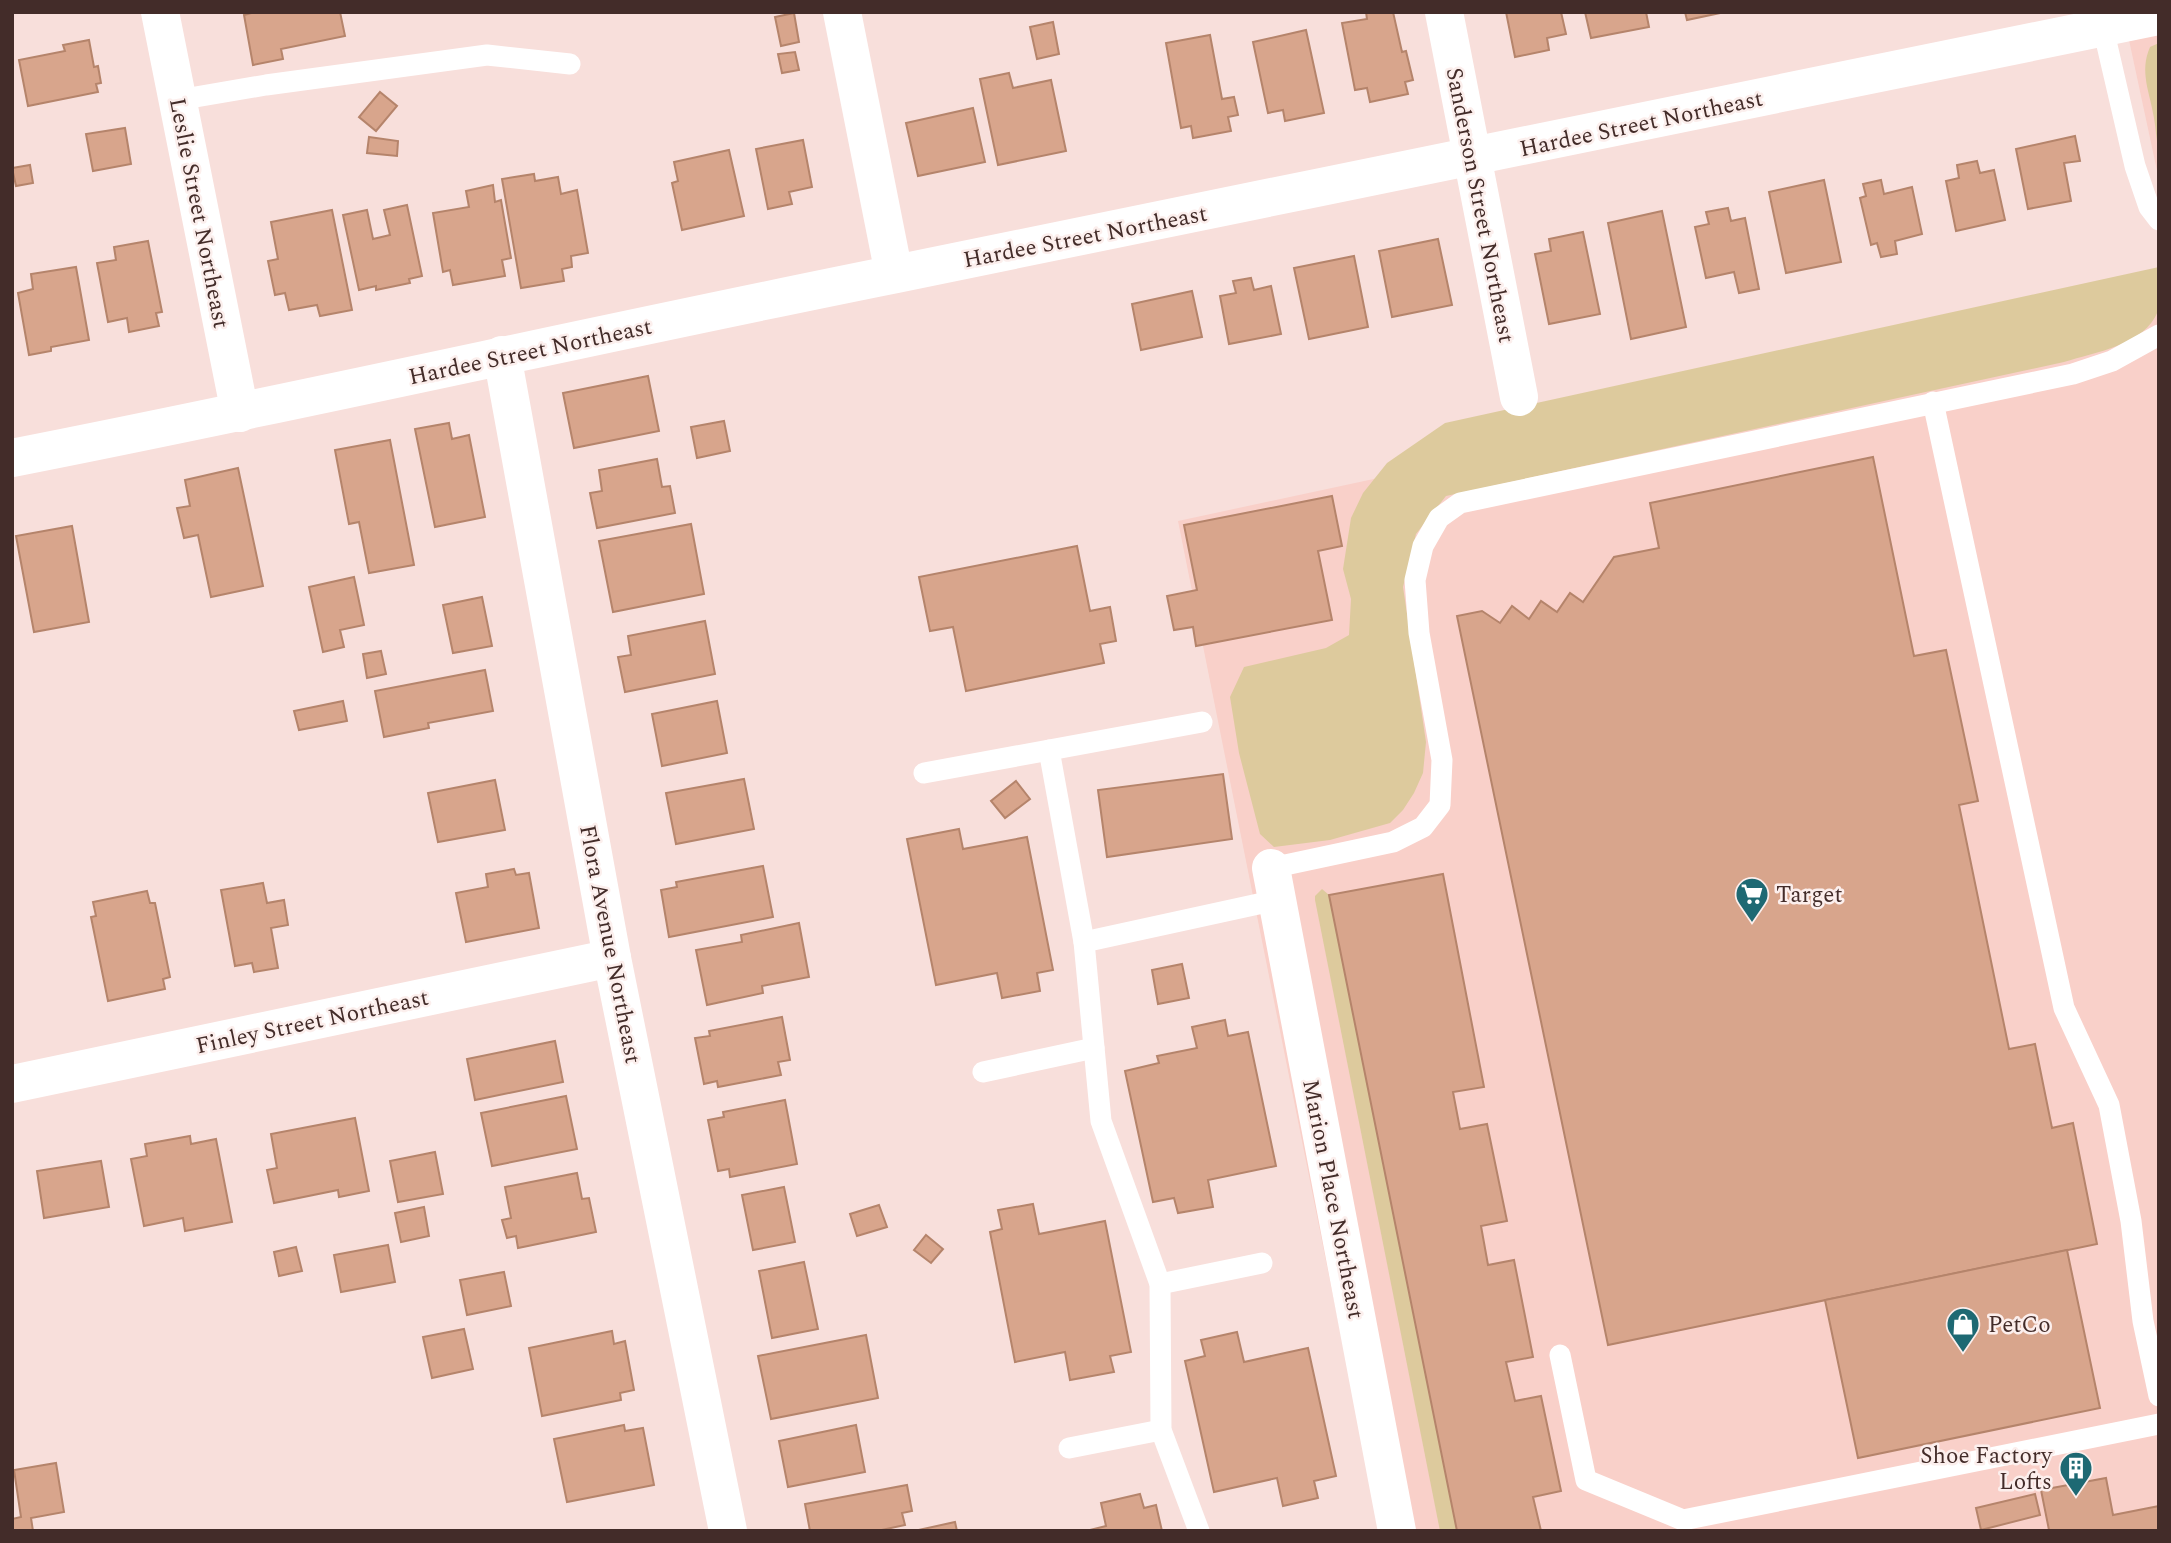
<svg xmlns="http://www.w3.org/2000/svg" width="2171" height="1543" viewBox="0 0 2171 1543" font-family="Spectral,serif">
	<style>
		.built { fill: #f9d0c9 }
		.green { fill: #ddca9d }
		.building { fill: #d8a58c; stroke: #b5846b; stroke-width: 2 }
		.lines { fill: none; stroke-linecap: round; stroke-linejoin: round }
		.service { stroke: #fff; stroke-width: 21 }
		.minor { stroke: #fff; stroke-width: 38 }
		.labels { text-anchor: middle; stroke-width: 5; stroke-linejoin: round; paint-order: stroke }
		.street-label { font-size: 23px; fill: #432c29; stroke: #fcefed }
		.poi-label { font-size: 23px; fill: #432c29; stroke: #fcefed; text-anchor: start }
	</style>
	<rect width="100%" height="100%" fill="#f8dfdb"/>
	<g class="built">
		<path d="M2123 12H2159V180Z"/>
		<path d="M2159 310V1531H1380L1178 521Z"/>
	</g>
	<g class="green">
		<path d="M2159 43V151C2156 140 2156 129 2154 118 2150 92 2139 72 2150 47Z"/>
		<path d="M2159 267C2159 279 2162 299 2158 311 2145 345 2096 352 2064 362L1446 496 1416 534 1403 587 1426 742 1423 773 1414 793 1403 810 1390 823 1330 840 1274 847 1260 834 1239 753 1230 697 1244 667 1326 648 1349 635 1351 599 1343 569 1351 518 1363 493 1387 463 1445 423Z"/>
		<path d="M1322 889 1329 895 1457 1531H1440L1315 900V896Z"/>
	</g>
	<g class="building">
		<path d="M255 12H340L345 36 281 49 283 59 253 65 244 15Z"/>
		<path d="M1366 12H1393L1402 52 1406 51 1413 80 1405 82 1408 94 1370 102 1367 88 1355 90 1342 23 1367 19Z"/>
		<path d="M1506 12H1561L1566 34 1547 38 1549 50 1515 57Z"/>
		<path d="M1585 12H1646L1649 27 1591 38Z"/>
		<path d="M1685 12H1725L1687 20Z"/>
		<path d="M794 13 799 42 781 46 775 17Z"/>
		<path d="M1053 22 1059 54 1037 59 1030 27Z"/>
		<path d="M1306 30 1324 113 1285 121 1283 110 1268 113 1253 42Z"/>
		<path d="M1210 35 1222 99 1234 97 1238 115 1228 117 1231 131 1193 138 1191 126 1181 128 1166 43Z"/>
		<path d="M89 40 94 67 98 66 101 83 96 84 98 92 28 106 19 60 65 51 63 45Z"/>
		<path d="M795 52 799 70 782 73 778 54Z"/>
		<path d="M1009 73 1013 88 1051 80 1066 151 998 165 980 79Z"/>
		<path d="M380 92 397 106 376 131 359 117Z"/>
		<path d="M973 108 985 162 918 176 906 123Z"/>
		<path d="M125 128 131 164 93 171 86 134Z"/>
		<path d="M2075 136 2080 161 2064 163 2071 201 2028 209 2016 149Z"/>
		<path d="M369 137 398 141 397 156 367 153Z"/>
		<path d="M803 140 812 187 789 192 792 204 768 209 756 149Z"/>
		<path d="M729 150 744 216 682 230 672 183 678 181 674 162Z"/>
		<path d="M1977 161 1980 173 1994 170 2005 220 1956 231 1946 181 1959 178 1957 165Z"/>
		<path d="M30 165 33 183 16 186 12 168Z"/>
		<path d="M534 174 535 181 558 177 561 194 577 190 588 253 571 256 572 267 562 269 564 281 521 288 502 179Z"/>
		<path d="M1824 180 1841 262 1786 273 1769 192Z"/>
		<path d="M1881 180 1884 194 1912 187 1922 234 1895 241 1897 254 1881 257 1877 243 1871 245 1860 198 1866 196 1863 184Z"/>
		<path d="M493 185 495 202 501 200 511 258 502 260 505 276 453 285 450 270 443 272 433 213 469 207 466 191Z"/>
		<path d="M407 205 422 276 409 279 410 283 376 290V286L359 290 343 215 367 210 373 239 390 235 384 210Z"/>
		<path d="M1728 208 1731 221 1745 218 1759 289 1739 293 1734 272 1706 278 1695 227 1709 224 1706 212Z"/>
		<path d="M332 210 352 310 320 316 317 305 289 310 285 293 275 295 268 261 278 259 271 222Z"/>
		<path d="M1662 211 1686 327 1631 339 1608 223Z"/>
		<path d="M1583 232 1600 314 1549 324 1535 254 1551 251 1549 239Z"/>
		<path d="M1438 239 1452 305 1392 317 1379 251Z"/>
		<path d="M148 241 162 312 156 313 159 326 129 332 127 318 108 322 97 263 116 260 114 247Z"/>
		<path d="M1354 256 1368 327 1309 339 1294 268Z"/>
		<path d="M76 267 89 340 51 347V351L29 355 18 293 33 289 31 274Z"/>
		<path d="M1251 278 1254 290 1271 286 1281 334 1229 344 1220 296 1236 293 1233 281Z"/>
		<path d="M1192 291 1202 337 1141 350 1132 304Z"/>
		<path d="M648 376 659 431 574 448 563 393Z"/>
		<path d="M724 421 730 451 697 458 691 427Z"/>
		<path d="M449 423 452 439 469 435 485 517 435 527 415 429Z"/>
		<path d="M390 440 414 565 369 573 359 522 349 524 335 450Z"/>
		<path d="M1873 457 1914 656 1946 650 1978 801 1959 805 2009 1049 2035 1044 2052 1128 2073 1123 2097 1244 1608 1345 1457 616 1482 611 1500 623 1512 606 1529 619 1541 601 1557 612 1570 593 1583 602 1614 557 1659 548 1650 503Z"/>
		<path d="M657 459 662 487 670 486 675 513 597 528 590 493 602 491 599 470Z"/>
		<path d="M238 468 263 586 211 597 198 535 184 538 177 508 190 506 185 480Z"/>
		<path d="M1332 496 1342 546 1318 551 1332 620 1196 646 1193 627 1174 630 1167 596 1197 590 1184 525Z"/>
		<path d="M691 524 704 594 613 612 599 541Z"/>
		<path d="M72 526 89 622 34 632 16 536Z"/>
		<path d="M1077 546 1090 611 1110 607 1116 641 1100 644 1104 663 966 691 953 627 930 631 919 577Z"/>
		<path d="M354 577 364 625 340 630 344 647 323 652 309 587Z"/>
		<path d="M482 597 492 646 453 653 443 605Z"/>
		<path d="M705 621 715 674 625 692 618 657 631 655 628 636Z"/>
		<path d="M381 651 386 674 367 678 363 654Z"/>
		<path d="M485 670 493 711 428 723 429 728 384 737 375 691Z"/>
		<path d="M343 701 347 721 299 730 294 711Z"/>
		<path d="M717 701 727 753 662 766 652 714Z"/>
		<path d="M1223 774 1232 839 1107 857 1098 790Z"/>
		<path d="M744 779 754 829 676 844 666 793Z"/>
		<path d="M495 780 505 830 438 842 428 793Z"/>
		<path d="M1016 781 1030 799 1005 818 991 801Z"/>
		<path d="M959 829 963 849 1027 837 1053 970 1037 973 1040 991 1002 998 997 973 936 985 907 839Z"/>
		<path d="M763 866 773 917 669 937 661 890 677 887 676 882Z"/>
		<path d="M514 869 516 875 529 873 539 928 466 942 456 893 488 887 486 874Z"/>
		<path d="M1443 874 1484 1087 1453 1092 1460 1129 1487 1124 1507 1221 1481 1226 1488 1265 1514 1260 1533 1357 1506 1362 1515 1401 1541 1396 1561 1491 1533 1497 1541 1531H1457L1329 895Z"/>
		<path d="M263 883 267 903 284 900 288 925 271 928 278 968 254 972 252 963 235 966 221 890Z"/>
		<path d="M147 891 150 903H155L170 977 163 979 165 989 108 1001 91 917 96 916 93 902Z"/>
		<path d="M799 923 809 977 762 986 763 993 707 1005 696 950 742 942 741 935Z"/>
		<path d="M1182 964 1189 998 1158 1004 1152 970Z"/>
		<path d="M782 1017 790 1060 778 1062 781 1075 718 1087 717 1081 704 1084 695 1038 710 1036 709 1031Z"/>
		<path d="M1225 1020 1228 1036 1248 1032 1276 1166 1208 1180 1213 1207 1178 1213 1174 1198 1153 1202 1125 1071 1159 1063 1157 1056 1197 1048 1192 1027Z"/>
		<path d="M555 1041 563 1082 475 1100 467 1059Z"/>
		<path d="M566 1096 577 1149 492 1166 481 1113Z"/>
		<path d="M785 1100 797 1164 730 1177 729 1169 718 1171 708 1120 724 1117 723 1112Z"/>
		<path d="M355 1118 369 1191 339 1197 338 1190 274 1203 267 1170 277 1168 271 1134Z"/>
		<path d="M190 1136 191 1144 216 1139 232 1222 185 1231 183 1218 144 1226 131 1159 147 1156 145 1144Z"/>
		<path d="M435 1152 443 1194 398 1202 390 1161Z"/>
		<path d="M101 1161 109 1207 44 1218 37 1171Z"/>
		<path d="M577 1173 582 1199 589 1198 596 1232 518 1248 516 1236 507 1238 502 1220 511 1218 505 1187Z"/>
		<path d="M784 1187 795 1242 753 1250 742 1195Z"/>
		<path d="M1033 1204 1039 1234 1105 1221 1131 1352 1110 1356 1114 1372 1070 1380 1065 1352 1015 1362 990 1232 1002 1229 998 1210Z"/>
		<path d="M879 1205 887 1227 857 1236 850 1214Z"/>
		<path d="M424 1207 429 1236 401 1242 395 1213Z"/>
		<path d="M926 1235 943 1249 931 1263 914 1250Z"/>
		<path d="M388 1245 395 1282 341 1292 334 1255Z"/>
		<path d="M296 1247 302 1271 279 1276 274 1252Z"/>
		<path d="M2067 1250 2100 1408 1858 1458 1825 1300Z"/>
		<path d="M804 1262 818 1329 772 1338 759 1271Z"/>
		<path d="M504 1272 511 1306 467 1315 460 1280Z"/>
		<path d="M464 1329 473 1369 432 1378 423 1337Z"/>
		<path d="M612 1331 614 1344 625 1341 634 1390 620 1393 621 1400 542 1416 529 1348Z"/>
		<path d="M1237 1332 1244 1362 1308 1348 1336 1476 1314 1481 1318 1498 1283 1506 1277 1478 1214 1492 1185 1361 1205 1356 1201 1340Z"/>
		<path d="M866 1335 878 1398 771 1419 758 1356Z"/>
		<path d="M624 1425 625 1431 643 1428 654 1485 567 1502 554 1439Z"/>
		<path d="M856 1425 865 1472 788 1487 779 1441Z"/>
		<path d="M56 1463 64 1512 31 1518 33 1531H12V1519L21 1517 14 1470Z"/>
		<path d="M2106 1478 2113 1515 2159 1506V1531H2045L2049 1530 2041 1490Z"/>
		<path d="M907 1485 912 1511 902 1513 905 1525 877 1531H810L805 1504Z"/>
		<path d="M1140 1494 1144 1508 1156 1505 1162 1531H1086L1106 1526 1101 1503Z"/>
		<path d="M2035 1494 2040 1515 1981 1530 1976 1508Z"/>
		<path d="M955 1522 957 1531H914Z"/>
	</g>
	<g class="lines">
		<g class="service">
			<path d="M2103 28 2135 166 2149 207 2159 220"/>
			<path d="M178 100 266 85 487 55 570 64"/>
			<path d="M1933 402 2064 1008 2109 1105 2131 1221 2143 1321 2159 1396"/>
			<path d="M1049 750 1084 942 1101 1121 1160 1284 1161 1430 1199 1531"/>
			<path d="M924 773 1202 722"/>
			<path d="M1271 868 1393 842 1423 827 1440 805 1442 760 1419 633 1415 580 1423 546 1439 518 1460 503 2073 374 2112 361 2159 335"/>
			<path d="M1084 942 1277 900"/>
			<path d="M983 1072 1094 1048"/>
			<path d="M1160 1284 1262 1263"/>
			<path d="M1560 1355 1586 1480 1683 1520 2159 1424"/>
			<path d="M1069 1448 1161 1430"/>
		</g>
		<g class="minor">
			<path d="M160 12 240 413"/>
			<path d="M842 12 894 274"/>
			<path d="M1444 12 1519 397"/>
			<path d="M502 355 612 958 728 1531"/>
			<path d="M12 458C308 400 601 333 896 274 1317 188 1738 101 2159 16"/>
			<path d="M1271 868 1397 1531"/>
			<path d="M12 1084 612 958"/>
		</g>
	</g>
	<defs>
		<symbol id="supermarket-pin" viewBox="-11 -11 22 30"><path d="M0 17L-7.5 6A9.5 9.5 0 1 1 7.5 6Z" fill="#1e6973" stroke="#fcefed"/><path d="M-6-5.5h2.5l.6 2H6L4.5 2H-2.5L-4.4-4H-6ZM-1.5 3.2a1.3 1.3 0 1 0 .1 0ZM3 3.2a1.3 1.3 0 1 0 .1 0Z" fill="#fff"/></symbol>
		<symbol id="shop-pin" viewBox="-11 -11 22 30"><path d="M0 17L-7.5 6A9.5 9.5 0 1 1 7.5 6Z" fill="#1e6973" stroke="#fcefed"/><path d="M-5-2.5h2.3a2.7 3.5 0 0 1 5.4 0H5L5.5 6h-11ZM-1.5-2.5h3a1.5 2.3 0 0 0-3 0Z" fill="#fff"/></symbol>
		<symbol id="building-pin" viewBox="-11 -11 22 30"><path d="M0 17L-7.5 6A9.5 9.5 0 1 1 7.5 6Z" fill="#1e6973" stroke="#fcefed"/><path d="M-4-6H4V6H1V3H-1V6H-4ZM-2.5-4.3h1.7v1.8h-1.7ZM.8-4.3h1.7v1.8H.8ZM-2.5-1h1.7V.8h-1.7ZM.8-1h1.7V.8H.8Z" fill="#fff"/></symbol>
	</defs>
	<g fill-rule="evenodd">
		<use href="#supermarket-pin" x="1733" y="875" width="38" height="52"/>
		<use href="#shop-pin" x="1944" y="1305" width="38" height="52"/>
		<use href="#building-pin" x="2057" y="1449" width="38" height="52"/>
	</g>
	<g class="labels">
		<g class="street-label">
			<text transform="translate(1641 123) rotate(-12)" y="8">Hardee Street Northeast</text>
			<text transform="translate(1481 205) rotate(79)" y="8">Sanderson Street Northeast</text>
			<text transform="translate(200 213) rotate(79)" y="8">Leslie Street Northeast</text>
			<text transform="translate(1085 236) rotate(-11)" y="8">Hardee Street Northeast</text>
			<text transform="translate(530 351) rotate(-12)" y="8">Hardee Street Northeast</text>
			<text transform="translate(611 944) rotate(79)" y="8">Flora Avenue Northeast</text>
			<text transform="translate(312 1021) rotate(-12)" y="8">Finley Street Northeast</text>
			<text transform="translate(1334 1199) rotate(79)" y="8">Marion Place Northeast</text>
		</g>
		<g class="poi-label">
			<text x="1776" y="902">Target</text>
			<text x="1988" y="1332">PetCo</text>
			<text x="2052" y="1463" text-anchor="end">Shoe Factory<tspan x="2052" dy="26">Lofts</tspan></text>
		</g>
	</g>
	<rect width="2171" height="1543" fill="none" stroke="#432c29" stroke-width="28"/>
</svg>
